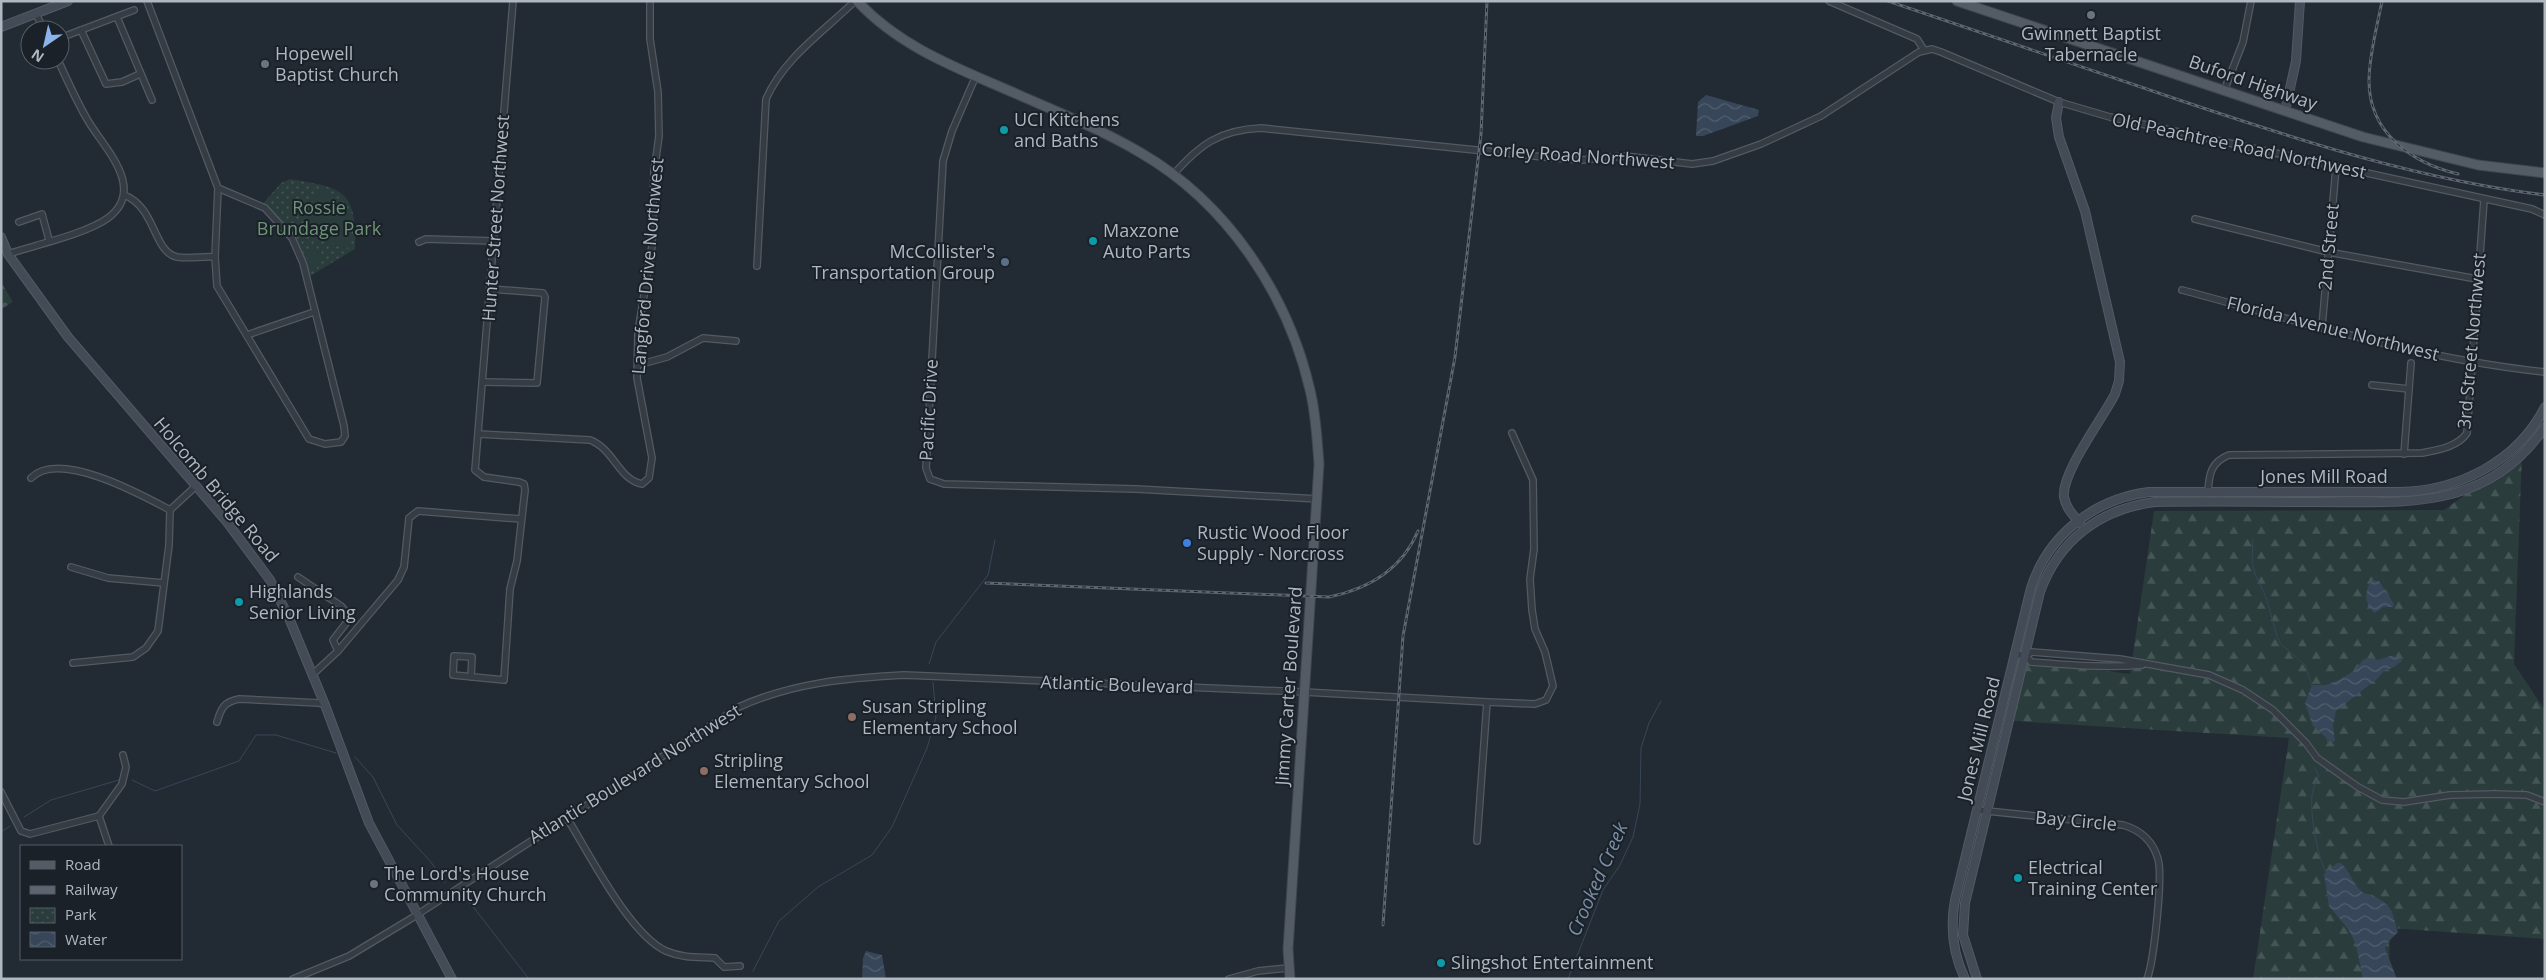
<svg xmlns="http://www.w3.org/2000/svg" width="2546" height="980" viewBox="0 0 2546 980" font-family="'Open Sans',sans-serif">
	<style>
		.forest { fill: url(#forest-firs) }
		.cemetery { fill: url(#cemetery-stones) }
		.park { fill: url(#park-dots) }
		.garden { fill: #2a3c3b }
		.water { fill: url(#water-waves) }
		.lines { fill: none; stroke-linecap: round; stroke-linejoin: round }
		.stream { stroke: #374759; stroke-width: 1 }
		.street-casing { stroke: #525a62; stroke-width: 8 }
		.secondary-casing { stroke: #525a62; stroke-width: 10 }
		.primary-casing { stroke: #3e454e; stroke-width: 11 }
		.street { stroke: #353c44; stroke-width: 5.5 }
		.secondary { stroke: #434b57; stroke-width: 8 }
		.primary { stroke: #535b64; stroke-width: 9 }
		.rail-casing { stroke: #5c6570; stroke-width: 3 }
		.rail { stroke: #1a2129; stroke-width: 1; stroke-dasharray: 4; stroke-linecap: butt }
		.worship-dot { fill: #6b7280; stroke: #1a2129; stroke-width: 2 }
		.culture-dot { fill: #0f9aa8; stroke: #1a2129; stroke-width: 2 }
		.service-dot { fill: #5c6f8a; stroke: #1a2129; stroke-width: 2 }
		.shop-dot { fill: #3f7fe0; stroke: #1a2129; stroke-width: 2 }
		.education-dot { fill: #8d6e63; stroke: #1a2129; stroke-width: 2 }
		.labels { text-anchor: middle; stroke-width: 4; stroke-linejoin: round; paint-order: stroke }
		.poi-label { font-size: 18px; fill: #afb7c1; stroke: #1a2129; text-anchor: start }
		.street-label { font-size: 18px; fill: #afb7c1; stroke: #1a2129 }
		.park-label { font-size: 18px; fill: #709477; stroke: #1a2129 }
		.water-label { font-size: 19px; font-style: italic; fill: #7a8fa7; stroke: #1a2129 }
	</style>
	<defs>
		<pattern id="forest-firs" width="22" height="20" patternUnits="userSpaceOnUse" patternTransform="scale(1.25)"><rect width="22" height="20" fill="#2a3c3b"/><path d="M5 1l3.5 6h-7zM16 11l3.5 6h-7z" fill="#465656"/></pattern>
		<pattern id="cemetery-stones" width="16" height="16" patternUnits="userSpaceOnUse" patternTransform="scale(1.25)"><rect width="16" height="16" fill="#2a3c3b"/><path d="M2 7V4a2 2 0 0 1 4 0v3zM10 15v-3a2 2 0 0 1 4 0v3z" fill="#465656"/></pattern>
		<pattern id="park-dots" width="8" height="8" patternUnits="userSpaceOnUse" patternTransform="scale(1.25)"><rect width="8" height="8" fill="#2a3c3b"/><path d="M2 2h.1M6 6h.1" fill="none" stroke="#465656" stroke-width="1.8" stroke-linecap="round"/></pattern>
		<pattern id="water-waves" width="16" height="10" patternUnits="userSpaceOnUse" patternTransform="scale(1.25)"><rect width="16" height="10" fill="#374759"/><path d="M0 5q4-4 8 0t8 0" fill="none" stroke="#515f6f"/></pattern>
	</defs>
	<rect width="100%" height="100%" fill="#222a33"/>
	<path class="forest" d="M2522 454 2514 664 2545 710V939L2390 928 2389 979H2253L2289 738 1997 720 2010 658 2130 674 2154 511 2444 510Z"/>
	<path class="cemetery" d="M1 282 13 302 1 309Z"/>
	<path class="park" d="M290 179C344 188 357 190 355 249L307 278 292 238 261 206 281 183Z"/>
	<g class="garden">
		<path d="M319 188C345 196 358 222 348 248L300 234 299 231Z"/>
		<path d="M316 246 322 266 310 269 305 250Z"/>
	</g>
	<g class="water">
		<path d="M1706 95 1759 110 1758 116 1703 136H1696L1698 102Z"/>
		<path d="M2372 580 2379 581 2394 604 2393 607H2383L2375 613C2364 604 2364 591 2372 580Z"/>
		<path d="M2390 656 2400 657 2402 661 2394 667 2384 671 2378 678 2336 711 2333 725 2335 741 2331 742 2313 726 2305 703 2312 685H2326L2341 679 2355 670 2363 660 2367 658 2378 660Z"/>
		<path d="M2337 863H2341C2349 870 2353 883 2361 891 2364 894 2369 894 2372 895 2395 907 2391 911 2398 932L2390 940 2385 948 2397 979H2363L2356 945 2349 930 2329 906 2324 874Z"/>
		<path d="M866 951 882 955 886 979H862L863 958Z"/>
	</g>
	<g class="lines">
		<g class="stream">
			<path d="M2253 538 2252 562 2255 574 2266 597 2277 636 2281 644 2305 665 2312 685"/>
			<path d="M929 664 936 642 988 575 995 540"/>
			<path d="M2327 738 2328 743"/>
			<path d="M355 757 373 777 397 825 431 862 445 883"/>
			<path d="M2315 768 2319 776C2316 782 2313 788 2312 795 2310 816 2317 854 2326 873"/>
			<path d="M132 780 155 791 239 761 256 735H276L336 753"/>
			<path d="M24 817 51 800 119 780"/>
			<path d="M1 832 10 826"/>
			<path d="M465 900 471 904 529 979"/>
			<path d="M753 971 779 921 818 887 872 855 892 827 927 748 936 717 933 682"/>
			<path d="M745 978V979"/>
			<path d="M1568 979 1603 890 1620 865 1633 837 1640 804 1641 748 1649 723 1661 701"/>
		</g>
		<defs>
			<g id="street">
				<path d="M147 1 218 188 265 208 292 238 303 263 344 426 345 436 341 442 325 444 309 439 217 286 215 257 218 188"/>
				<path d="M1829 1 1917 39 1924 50"/>
				<path d="M36 14 44 30"/>
				<path d="M117 17 152 100"/>
				<path d="M81 30 106 84 122 82 140 74"/>
				<path d="M60 38 134 10"/>
				<path d="M975 78 952 131 943 161 926 468 930 479 944 484 1136 489 1318 499"/>
				<path d="M2224 91 2243 42 2251 1"/>
				<path d="M1173 175C1200 144 1220 130 1261 128L1554 158 1582 160 1625 156 1692 164 1713 161 1761 144 1821 116 1919 52 1932 49 1941 52 2059 102 2110 117 2532 209 2545 215"/>
				<path d="M124 195C156 207 153 252 177 257 189 259 203 256 215 257"/>
				<path d="M2195 219 2328 252 2477 279"/>
				<path d="M19 222 42 214 49 240"/>
				<path d="M419 242 426 239 494 241"/>
				<path d="M8 254C35 245 86 234 108 218 148 188 102 146 87 119 76 100 67 80 58 60"/>
				<path d="M757 266 766 99C784 58 823 32 855 1"/>
				<path d="M2182 290C2302 322 2421 359 2545 372"/>
				<path d="M2322 327 2336 167"/>
				<path d="M247 335 314 312"/>
				<path d="M638 365 667 357 703 338 736 341"/>
				<path d="M483 382 537 383 545 297 543 293 490 289"/>
				<path d="M2372 385 2409 389"/>
				<path d="M478 434 590 440C614 449 619 480 642 484L649 478 652 458 637 378 638 332 652 246 654 172 659 136 658 92 650 39V1"/>
				<path d="M2404 454 2411 363"/>
				<path d="M31 478C59 449 142 495 170 510"/>
				<path d="M2208 492C2209 474 2211 462 2229 455L2422 453C2437 450 2458 447 2467 433L2484 200"/>
				<path d="M71 567 108 578 164 583"/>
				<path d="M298 577 341 606 348 614 347 622 333 640 338 651"/>
				<path d="M2015 654 2026 656 2031 652 2120 659 2209 675 2243 690 2273 710 2306 743 2317 758 2358 787 2382 800 2404 802 2450 795 2495 794 2527 795 2545 802"/>
				<path d="M2026 656 2031 662C2068 665 2105 668 2142 665"/>
				<path d="M73 663 133 657 146 648 158 631 169 545 170 510 196 486"/>
				<path d="M312 675 338 651 398 580 404 567 409 518 418 511 521 519"/>
				<path d="M471 677 472 657 454 656 453 675 504 680 510 589 517 561 525 490 524 484 519 482 484 477 475 470 513 1"/>
				<path d="M217 722C221 708 224 702 239 699L319 703 325 705"/>
				<path d="M1 792 21 831 30 834 99 816 122 784 126 767 123 755"/>
				<path d="M1977 810 2123 825C2140 830 2153 841 2158 859 2163 876 2154 961 2147 979"/>
				<path d="M99 816 109 846"/>
				<path d="M567 818C589 853 629 934 666 951 682 958 698 957 715 958L724 967 740 966"/>
				<path d="M1477 841 1487 702"/>
				<path d="M293 979 349 956 412 918 739 707C792 683 846 678 904 675L1304 692 1487 702 1535 704 1546 700 1553 686 1545 652 1535 629 1532 610 1530 579 1534 549 1533 480 1512 433"/>
				<path d="M1229 979 1258 971 1288 968"/>
			</g>
			<g id="secondary">
				<path d="M1 27 68 1"/>
				<path d="M2059 102 2056 118 2059 137 2085 211 2120 362 2119 381 2115 394C2103 418 2061 473 2064 497 2066 508 2073 515 2080 523"/>
				<path d="M2285 111 2296 61 2300 1"/>
				<path d="M1 237 8 254 68 337 227 522 270 580 289 618 325 705 369 823 452 979"/>
				<path d="M1965 979C1953 954 1950 927 1955 900L2031 588C2048 535 2094 499 2149 492H2399C2458 491 2517 462 2545 407"/>
				<path d="M1977 979 1963 935 1965 903 2040 592C2059 540 2100 509 2155 502 2209 501 2264 502 2318 502 2407 502 2487 511 2545 427"/>
			</g>
			<g id="primary">
				<path d="M857 1C902 49 960 69 1019 95 1060 113 1102 130 1141 153 1227 203 1288 294 1310 390 1316 414 1317 439 1319 464L1288 949 1290 979"/>
				<path d="M1957 1 2363 137 2478 165 2545 173"/>
			</g>
		</defs>
		<use href="#street" class="street-casing"/>
		<use href="#secondary" class="secondary-casing"/>
		<use href="#primary" class="primary-casing"/>
		<use href="#street" class="street"/>
		<use href="#secondary" class="secondary"/>
		<use href="#primary" class="primary"/>
		<defs>
			<g id="rail">
				<path d="M1888 1C1988 35 2088 69 2188 103 2305 142 2421 180 2545 195"/>
				<path d="M2382 1C2377 27 2369 55 2369 81 2369 133 2412 163 2458 174"/>
				<path d="M986 583 1329 597C1368 589 1402 569 1418 531"/>
				<path d="M1383 925 1403 636 1455 357 1481 134 1487 1"/>
			</g>
		</defs>
		<use href="#rail" class="rail-casing"/>
		<use href="#rail" class="rail"/>
	</g>
	<g class="worship-dot">
		<circle cx="2091" cy="15" r="5"/>
		<circle cx="265" cy="64" r="5"/>
		<circle cx="374" cy="884" r="5"/>
	</g>
	<g class="culture-dot">
		<circle cx="1004" cy="130" r="5"/>
		<circle cx="1093" cy="241" r="5"/>
		<circle cx="239" cy="602" r="5"/>
		<circle cx="2018" cy="878" r="5"/>
		<circle cx="1441" cy="963" r="5"/>
	</g>
	<circle class="service-dot" cx="1005" cy="262" r="5"/>
	<circle class="shop-dot" cx="1187" cy="543" r="5"/>
	<g class="education-dot">
		<circle cx="852" cy="717" r="5"/>
		<circle cx="704" cy="771" r="5"/>
	</g>
	<g class="labels">
		<g class="poi-label">
			<text x="2091" y="40" text-anchor="middle">Gwinnett Baptist<tspan x="2091" dy="21">Tabernacle</tspan></text>
			<text x="275" y="60">Hopewell<tspan x="275" dy="21">Baptist Church</tspan></text>
			<text x="1014" y="126">UCI Kitchens<tspan x="1014" dy="21">and Baths</tspan></text>
			<text x="1103" y="237">Maxzone<tspan x="1103" dy="21">Auto Parts</tspan></text>
			<text x="995" y="258" text-anchor="end">McCollister's<tspan x="995" dy="21">Transportation Group</tspan></text>
			<text x="1197" y="539">Rustic Wood Floor<tspan x="1197" dy="21">Supply - Norcross</tspan></text>
			<text x="249" y="598">Highlands<tspan x="249" dy="21">Senior Living</tspan></text>
			<text x="862" y="713">Susan Stripling<tspan x="862" dy="21">Elementary School</tspan></text>
			<text x="714" y="767">Stripling<tspan x="714" dy="21">Elementary School</tspan></text>
			<text x="2028" y="874">Electrical<tspan x="2028" dy="21">Training Center</tspan></text>
			<text x="384" y="880">The Lord's House<tspan x="384" dy="21">Community Church</tspan></text>
			<text x="1451" y="969">Slingshot Entertainment</text>
		</g>
		<g class="street-label">
			<text transform="translate(2253 83) rotate(19)" y="6">Buford Highway</text>
			<text transform="translate(2239 146) rotate(12)" y="6">Old Peachtree Road Northwest</text>
			<text transform="translate(1578 156) rotate(4)" y="6">Corley Road Northwest</text>
			<text transform="translate(496 218) rotate(-86)" y="6">Hunter Street Northwest</text>
			<text transform="translate(2329 247) rotate(-85)" y="6">2nd Street</text>
			<text transform="translate(648 266) rotate(-85)" y="6">Langford Drive Northwest</text>
			<text transform="translate(2333 329) rotate(14)" y="6">Florida Avenue Northwest</text>
			<text transform="translate(2472 341) rotate(-85)" y="6">3rd Street Northwest</text>
			<text transform="translate(929 410) rotate(-87)" y="6">Pacific Drive</text>
			<text x="2324" y="483">Jones Mill Road</text>
			<text transform="translate(216 490) rotate(50)" y="6">Holcomb Bridge Road</text>
			<text transform="translate(1117 685) rotate(2)" y="6">Atlantic Boulevard</text>
			<text transform="translate(1289 686) rotate(-86)" y="6">Jimmy Carter Boulevard</text>
			<text transform="translate(1979 739) rotate(-76)" y="6">Jones Mill Road</text>
			<text transform="translate(635 774) rotate(-32)" y="6">Atlantic Boulevard Northwest</text>
			<text transform="translate(2076 821) rotate(5)" y="6">Bay Circle</text>
		</g>
		<g class="park-label">
			<text x="319" y="214">Rossie<tspan x="319" dy="21">Brundage Park</tspan></text>
		</g>
		<g class="water-label">
			<text transform="translate(1597 879) rotate(-66)" y="7">Crooked Creek</text>
		</g>
	</g>
	<rect width="2546" height="980" fill="none" stroke="#afb7c1" stroke-width="5"/>
	<rect x="20" y="845" width="162" height="115" fill="#1a2129" stroke="#565d66"/>
	<rect x="30" y="861" width="25" height="8" fill="#535b64" stroke="#565d66"/>
	<text x="65" y="870" font-size="15" fill="#afb7c1">Road</text>
	<rect x="30" y="886" width="25" height="8" fill="#5c6570" stroke="#565d66"/>
	<text x="65" y="895" font-size="15" fill="#afb7c1">Railway</text>
	<rect x="30" y="908" width="25" height="15" fill="url(#park-dots)" stroke="#565d66"/>
	<text x="65" y="920" font-size="15" fill="#afb7c1">Park</text>
	<rect x="30" y="932" width="25" height="15" fill="url(#water-waves)" stroke="#565d66"/>
	<text x="65" y="945" font-size="15" fill="#afb7c1">Water</text>
	<g transform="translate(45 45) rotate(214)"><circle r="24" fill="#1a2129" stroke="#565d66"/>
	<path d="M0-4L9 19L0 12L-9 19Z" fill="#8ab4eb"/>
	<text y="-8" font-size="14" font-weight="bold" text-anchor="middle" fill="#afb7c1">N</text>
	</g>
</svg>
